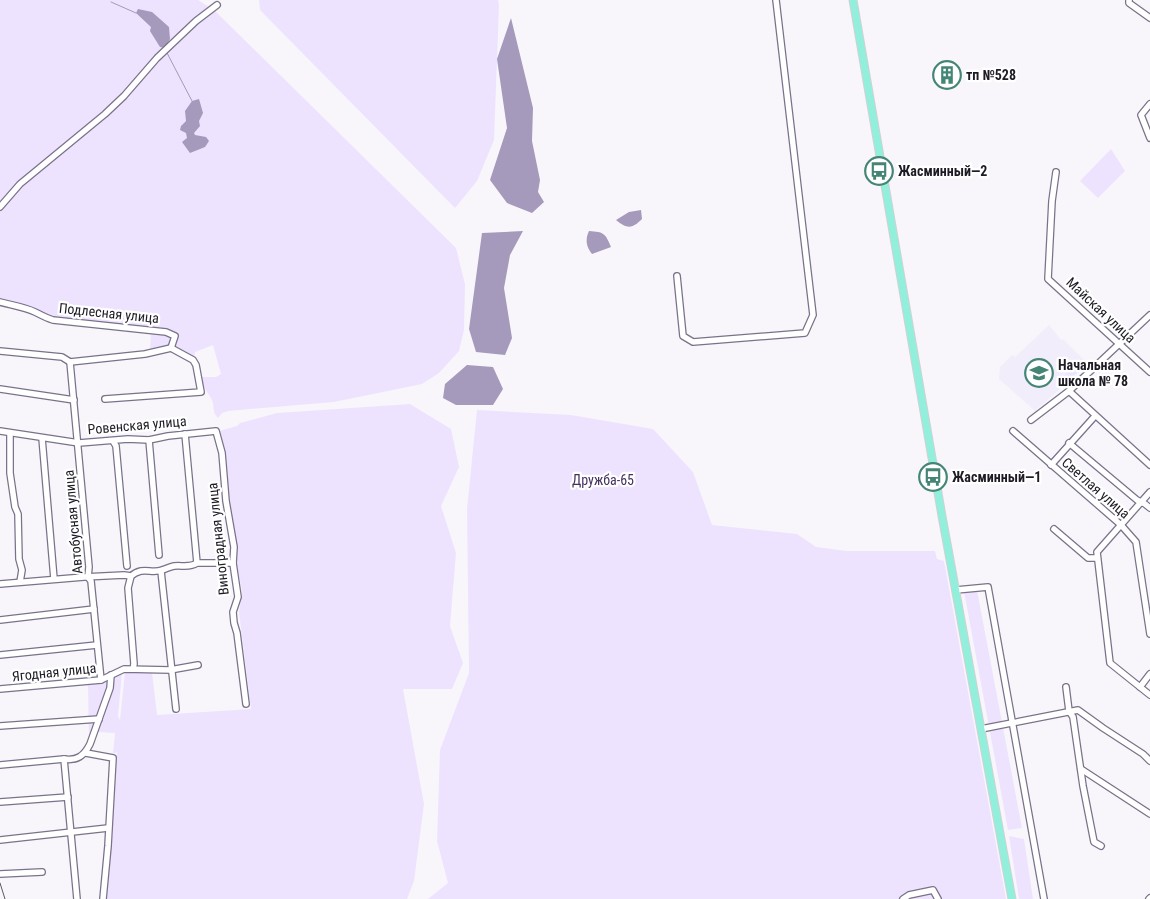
<svg xmlns="http://www.w3.org/2000/svg" width="1150" height="899" viewBox="0 0 1150 899" font-family="'Roboto Condensed',sans-serif">
	<style>
		.built { fill: #f2edfb }
		.green { fill: #ede3ff }
		.water { fill: #a599bc }
		.lines { fill: none; stroke-linecap: round; stroke-linejoin: round }
		.stream { stroke: #a599bc; stroke-width: 1 }
		.minor-casing { stroke: #7a7289; stroke-width: 8 }
		.major-casing { stroke: #d2d1d3; stroke-width: 9 }
		.minor { stroke: #fff; stroke-width: 5.5 }
		.major { stroke: #92efdb; stroke-width: 7 }
		.tram { stroke: #5b5960; stroke-width: 1 }
		.labels { text-anchor: middle; stroke-width: 4.5; stroke-linejoin: round; paint-order: stroke }
		.poi-label { font-size: 14px; font-weight: bold; fill: #1e1b24; stroke: #fff; text-anchor: start }
		.street-label { font-size: 14px; fill: #1e1b24; stroke: #fff }
		.park-label { font-size: 14px; fill: #453160; stroke: #fff }
	</style>
	<rect width="100%" height="100%" fill="#f8f6fb"/>
	<path class="built" d="M1049 325 1061 340 1063 339 1088 364 1035 411 999 379 1000 367 1012 355 1015 357Z"/>
	<g class="green">
		<path d="M0 0H198L214 10 456 248 465 284 464 330 459 351 439 373 422 384 334 402 228 411 222 413 218 418C213 413 214 410 213 403 211 395 203 389 200 377H216L221 374 213 345 195 352 194 360 173 347 176 333 51 319 0 301Z"/>
		<path d="M259 0H498L499 5 494 140 477 181 455 208 260 10Z"/>
		<path d="M1111 149 1125 171 1098 198 1080 181Z"/>
		<path d="M151 331 172 335 171 346 150 352Z"/>
		<path d="M1078 362 1083 366 1064 386 1059 381Z"/>
		<path d="M410 404 451 429 459 467 441 506 456 553 450 626 463 663 452 689H403L424 804 414 881 407 899H100L105 832V829L110 826 117 752 113 754 115 733 98 732 89 738 88 685 99 684 122 672 118 716 120 720 125 672H152L157 715 251 709 239 612 242 591 236 561 225 453 219 431 237 426 240 423 277 413Z"/>
		<path d="M477 410 571 415 653 429 693 472 712 525 797 534 816 547 847 551H935L937 559 944 561 1006 899H428L448 883 437 841 440 750 469 673 467 509Z"/>
		<path d="M977 590 1022 828 1008 830 964 591Z"/>
		<path d="M1009 836 1024 839 1033 899H1019Z"/>
	</g>
	<g class="water">
		<path d="M138 9 152 12 169 27 170 39 165 48 160 47 150 31 151 27 136 13Z"/>
		<path d="M511 18 533 108 532 141 540 180 538 192 544 202 532 213 507 203 490 180 507 128 497 59Z"/>
		<path d="M199 99 203 113 199 121 200 126 194 133 195 135 206 137 209 141 205 147 190 153 182 142 187 138 186 133 180 130 181 126 186 121 185 111 192 101Z"/>
		<path d="M641 210 642 219C632 229 627 229 616 220L629 212Z"/>
		<path d="M523 231 510 255 504 288 512 338 505 355 476 352 469 329 482 233Z"/>
		<path d="M589 231C604 232 605 233 611 247L592 254C586 247 585 239 589 231Z"/>
		<path d="M467 365 493 367 503 389 493 405H456L443 398 445 384Z"/>
	</g>
	<g class="lines">
		<g class="stream">
			<path d="M111 2 136 13"/>
			<path d="M166 51 192 101"/>
		</g>
		<defs>
			<g id="minor">
				<path d="M1129 0V3L1150 18"/>
				<path d="M1150 104 1141 115 1150 138"/>
				<path d="M1056 172 1052 201 1048 279 1150 372"/>
				<path d="M0 207 20 184 105 114 124 96 157 58 196 21 217 5"/>
				<path d="M677 276 683 336 693 342 805 333 813 315 776 0"/>
				<path d="M0 302C11 305 25 307 35 312 41 315 46 318 53 320L166 332 175 336 171 348"/>
				<path d="M0 351 62 357 70 362 145 354 171 348 193 360 196 365 201 392 105 399"/>
				<path d="M70 362 89 567 88 577 91 581 101 680"/>
				<path d="M0 389 74 400"/>
				<path d="M1069 391 1150 465"/>
				<path d="M1031 420 1069 391 1150 315"/>
				<path d="M0 431 79 443 128 439 149 440 168 436 216 431 222 453 226 501 234 547 233 563 238 597 233 612 234 623 237 633 246 704"/>
				<path d="M1013 431 1121 525 1136 542 1150 634"/>
				<path d="M10 434V473L15 507 18 514 19 559 22 570 20 582"/>
				<path d="M185 434 197 563"/>
				<path d="M42 438 54 579"/>
				<path d="M149 440 159 555"/>
				<path d="M113 441 116 446 127 566"/>
				<path d="M1069 443 1137 500 1145 504 1150 508"/>
				<path d="M1051 465 1095 416"/>
				<path d="M1150 492 1097 552 1110 663 1150 695"/>
				<path d="M1054 529 1088 558H1097"/>
				<path d="M161 571 176 709"/>
				<path d="M131 576 128 588 134 664 133 669"/>
				<path d="M0 584 84 577 124 575 131 576C143 566 151 574 162 570 166 569 169 567 174 566 182 565 190 568 197 563H233"/>
				<path d="M956 590 988 587 1044 899"/>
				<path d="M0 620 94 609"/>
				<path d="M0 655 97 645"/>
				<path d="M1066 687 1069 711 1073 717 1083 786 1094 842 1101 846"/>
				<path d="M1140 687 1150 674"/>
				<path d="M0 689 101 680 124 669 170 670 198 665"/>
				<path d="M0 726 99 719"/>
				<path d="M981 729 1078 710 1103 728 1143 754 1150 761"/>
				<path d="M86 753 113 758 108 846 103 899"/>
				<path d="M64 759 77 899"/>
				<path d="M0 765 64 759C77 761 84 756 90 744L110 688 111 675"/>
				<path d="M1081 769 1150 814"/>
				<path d="M0 802 68 797"/>
				<path d="M0 840 108 828"/>
				<path d="M0 874 42 872"/>
				<path d="M903 899 909 895 933 890 938 899"/>
				<path d="M1149 899 1150 898"/>
			</g>
			<path id="major" d="M853 0 942 516 1012 899"/>
		</defs>
		<use href="#minor" class="minor-casing"/>
		<use href="#major" class="major-casing"/>
		<use href="#minor" class="minor"/>
		<use href="#major" class="major"/>
		<path class="tram" d="M0 883 5 899"/>
	</g>
	<defs>
		<symbol id="building-ring" viewBox="-11 -11 22 22"><circle r="9.5" fill="#fff" stroke="#448575" stroke-width="1.5"/><path d="M-4-6H4V6H1V3H-1V6H-4ZM-2.5-4.3h1.7v1.8h-1.7ZM.8-4.3h1.7v1.8H.8ZM-2.5-1h1.7V.8h-1.7ZM.8-1h1.7V.8H.8Z" fill="#448575"/></symbol>
		<symbol id="bus-ring" viewBox="-11 -11 22 22"><circle r="9.5" fill="#fff" stroke="#448575" stroke-width="1.5"/><path d="M-5-6H5V4H4V6H2V4H-2V6H-4V4H-5ZM-3.5-4V0h7V-4ZM-3.5 1.2v1.5H-2V1.2ZM2 1.2v1.5H3.5V1.2Z" fill="#448575"/></symbol>
		<symbol id="school-ring" viewBox="-11 -11 22 22"><circle r="9.5" fill="#fff" stroke="#448575" stroke-width="1.5"/><path d="M0-5L7-2L0 1L-7-2ZM-4 1L0 2.5L4 1V4Q0 6-4 4Z" fill="#448575"/></symbol>
	</defs>
	<g fill-rule="evenodd">
		<use href="#building-ring" x="931" y="59" width="32" height="32"/>
		<use href="#bus-ring" x="863" y="155" width="32" height="32"/>
		<use href="#school-ring" x="1023" y="357" width="32" height="32"/>
		<use href="#bus-ring" x="917" y="461" width="32" height="32"/>
	</g>
	<g class="labels">
		<g class="poi-label">
			<text x="966" y="80">тп №528</text>
			<text x="898" y="176">Жасминный—2</text>
			<text x="1058" y="370">Начальная<tspan x="1058" dy="16">школа № 78</tspan></text>
			<text x="952" y="482">Жасминный—1</text>
		</g>
		<g class="street-label">
			<text transform="translate(1101 310) rotate(43)" y="5">Майская улица</text>
			<text transform="translate(109 313) rotate(6)" y="5">Подлесная улица</text>
			<text transform="translate(137 425) rotate(-5)" y="5">Ровенская улица</text>
			<text transform="translate(1096 488) rotate(41)" y="5">Светлая улица</text>
			<text transform="translate(73 522) rotate(-95)" y="5">Автобусная улица</text>
			<text transform="translate(218 539) rotate(-96)" y="5">Виноградная улица</text>
			<text transform="translate(54 672) rotate(-6)" y="5">Ягодная улица</text>
		</g>
		<g class="park-label">
			<text x="603" y="485">Дружба-65</text>
		</g>
	</g>
</svg>
